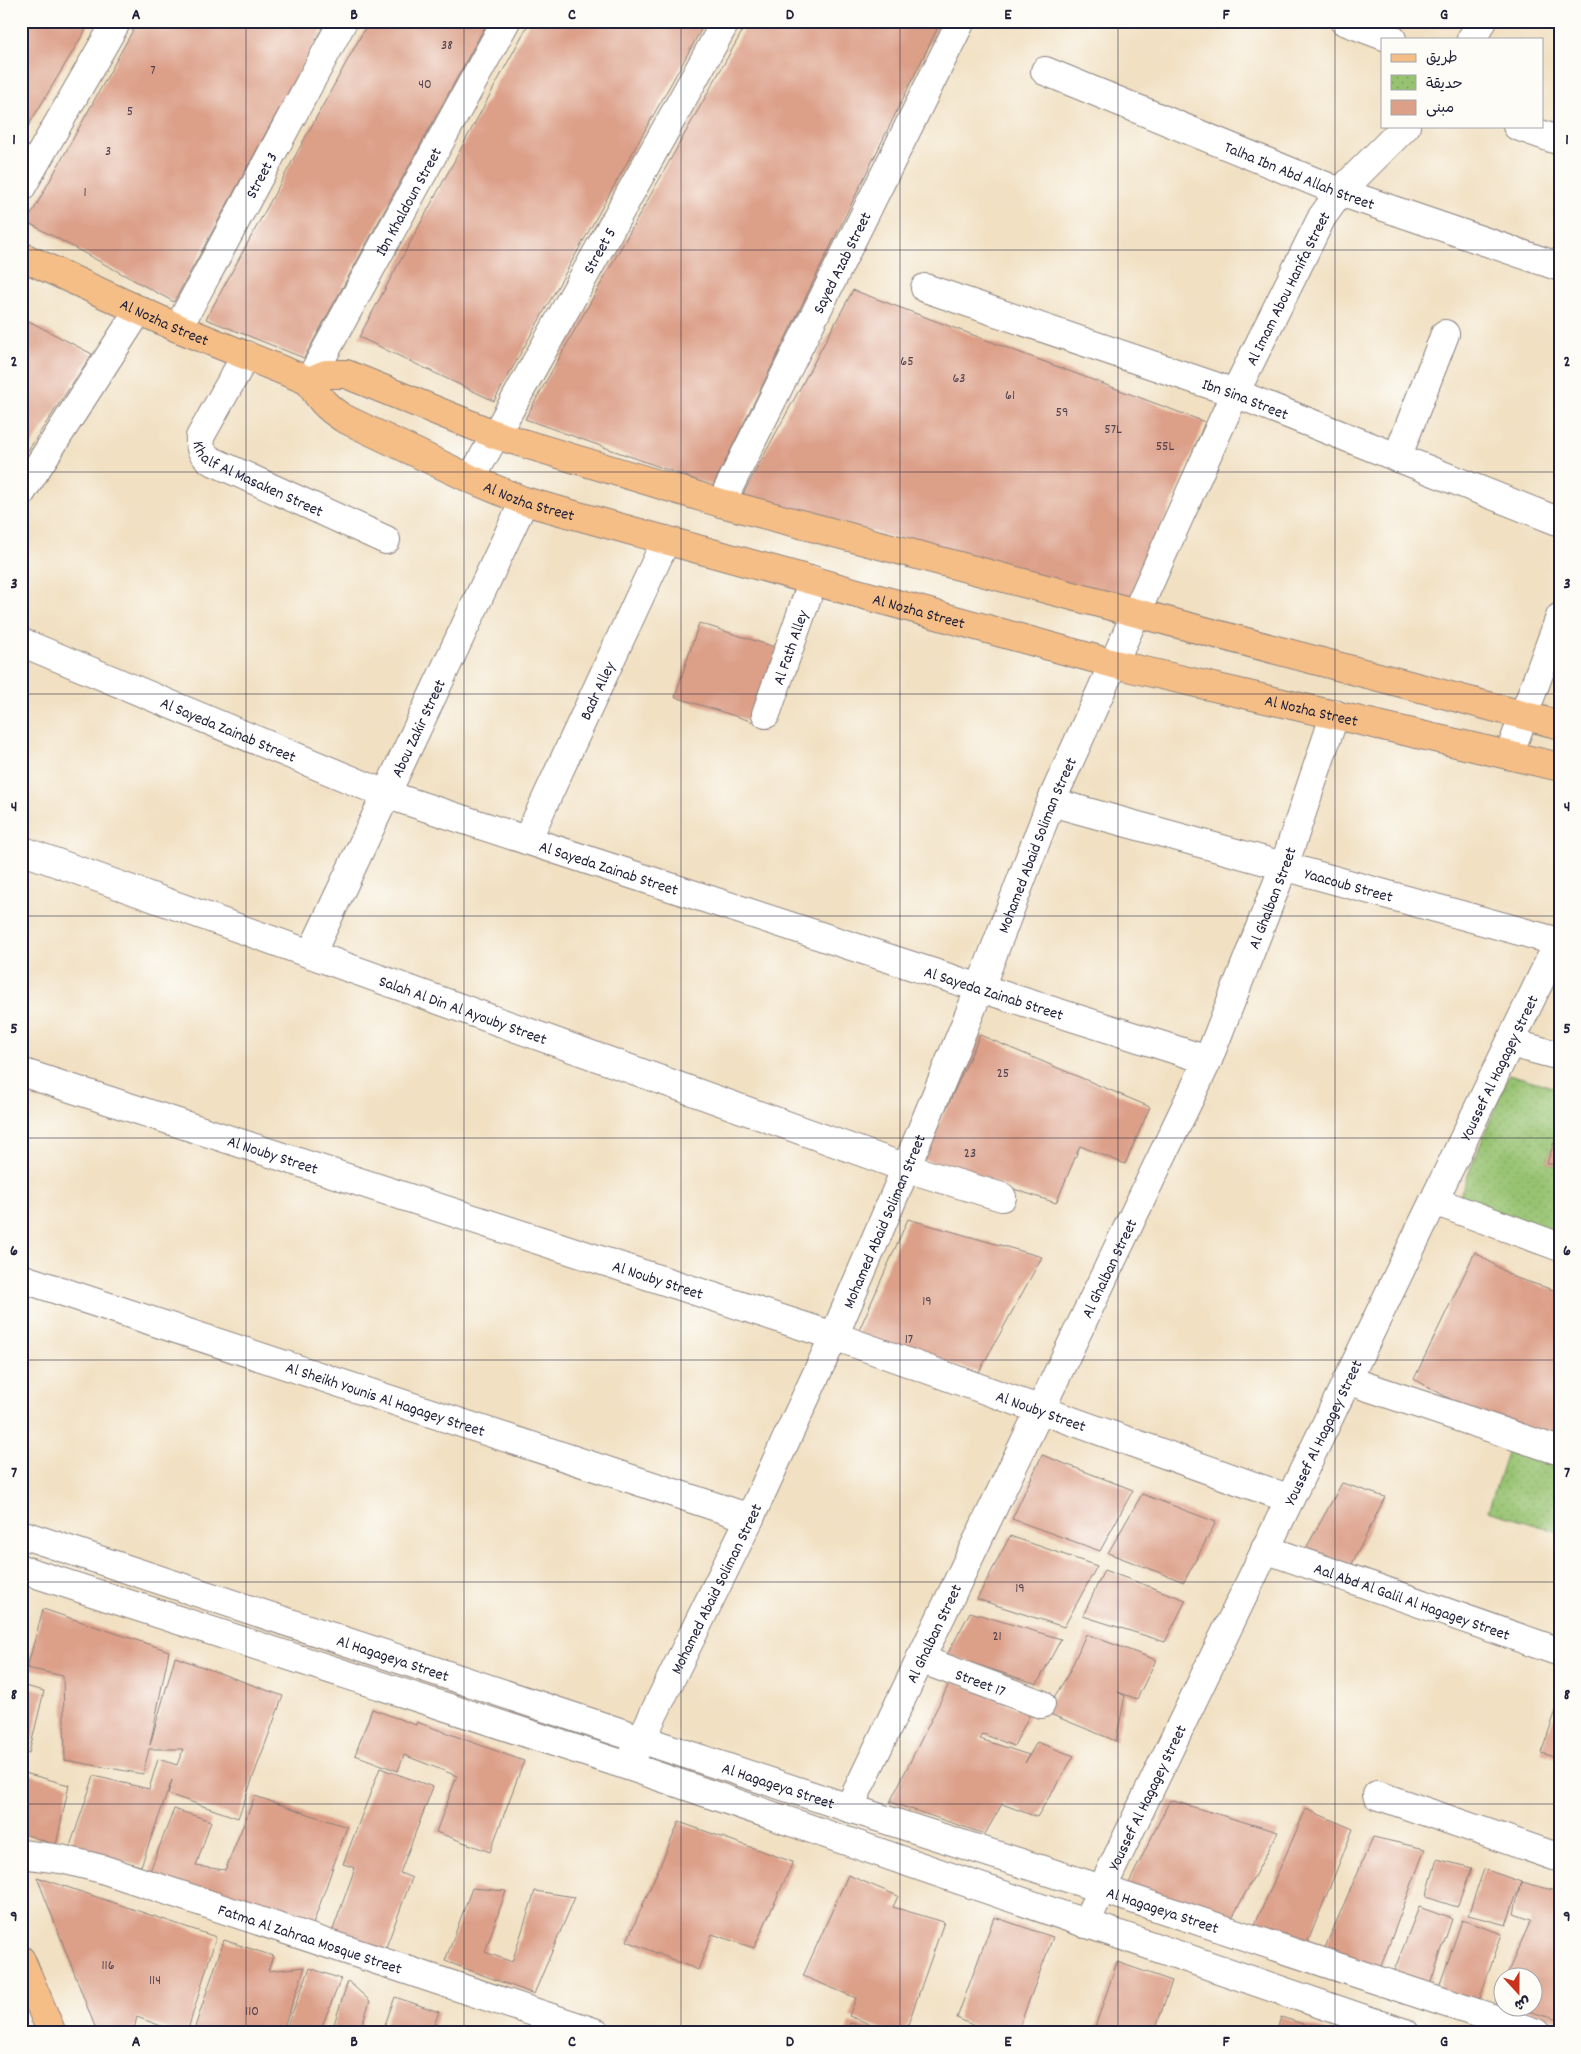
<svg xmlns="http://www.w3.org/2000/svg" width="1581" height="2054" viewBox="0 0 1581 2054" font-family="Dekko,'Playpen Sans Arabic',sans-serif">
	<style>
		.park { fill: url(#park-dots); stroke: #5c7256 }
		.building { fill: #dc9f88 }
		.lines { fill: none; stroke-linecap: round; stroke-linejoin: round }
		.minor-casing { stroke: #8a817e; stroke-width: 30 }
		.primary-casing { stroke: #8a817e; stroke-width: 30 }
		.minor { stroke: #fff; stroke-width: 28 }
		.primary { stroke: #f6be87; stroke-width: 28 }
		.grid { fill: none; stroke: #22223b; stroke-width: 1; stroke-opacity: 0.55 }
		.labels { text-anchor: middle; stroke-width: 4.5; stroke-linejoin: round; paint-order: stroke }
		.number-label { font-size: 14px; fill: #50414e }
		.street-label { font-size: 16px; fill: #22223b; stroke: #fdfcf7 }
		.neatline { fill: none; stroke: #22223b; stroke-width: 2 }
		.grid-label { font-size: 16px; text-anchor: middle; font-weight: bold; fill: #22223b }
	</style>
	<defs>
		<pattern id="park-dots" width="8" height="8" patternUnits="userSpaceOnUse" patternTransform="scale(1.25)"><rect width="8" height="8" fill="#97c371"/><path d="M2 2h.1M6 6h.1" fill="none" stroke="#82a763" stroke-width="1.8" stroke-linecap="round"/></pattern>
	</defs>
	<rect width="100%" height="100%" fill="#fdfcf7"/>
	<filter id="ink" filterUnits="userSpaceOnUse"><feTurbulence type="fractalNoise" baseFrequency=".02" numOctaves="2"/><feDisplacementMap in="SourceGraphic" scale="10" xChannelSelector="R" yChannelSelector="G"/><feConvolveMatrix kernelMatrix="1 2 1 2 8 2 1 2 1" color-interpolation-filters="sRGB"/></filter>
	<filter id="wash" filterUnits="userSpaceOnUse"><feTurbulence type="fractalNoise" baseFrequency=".0096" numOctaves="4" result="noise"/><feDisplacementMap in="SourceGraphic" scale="20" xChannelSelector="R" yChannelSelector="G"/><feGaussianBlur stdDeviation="1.12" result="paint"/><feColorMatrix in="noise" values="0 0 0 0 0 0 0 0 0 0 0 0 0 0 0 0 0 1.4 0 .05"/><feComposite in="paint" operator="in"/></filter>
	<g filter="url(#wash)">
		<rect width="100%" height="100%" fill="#f1e0c2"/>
		<g class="park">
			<path d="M1509 1074 1560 1089V1127L1547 1163 1560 1167V1235L1457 1202Z"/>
			<path d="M1509 1446 1560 1465V1532L1488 1511Z"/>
		</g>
		<g id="blocks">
			<g class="building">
				<path d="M21 21H91L21 138Z"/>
				<path d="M138 21H327L174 302 27 222Z"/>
				<path d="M369 21H488L304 358 206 319Z"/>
				<path d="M530 21H706L494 401 359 337Z"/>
				<path d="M748 21H941L713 486 525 419Z"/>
				<path d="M853 290 1205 422 1131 602 742 496Z"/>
				<path d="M21 317 92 354 21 461Z"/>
				<path d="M699 623 778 648 754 722 675 697Z"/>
				<path d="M980 1035 1150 1107 1125 1164 1080 1146 1056 1203 923 1159Z"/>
				<path d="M1559 1128H1560V1167L1547 1163Z"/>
				<path d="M908 1219 1042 1257 979 1372 857 1335Z"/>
				<path d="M1475 1252 1513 1277 1560 1292V1437L1470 1410 1414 1379Z"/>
				<path d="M1042 1455 1133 1490 1100 1551 1012 1519Z"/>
				<path d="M1342 1483 1385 1497 1352 1564 1305 1550Z"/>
				<path d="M1142 1494 1216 1522 1184 1582 1108 1553Z"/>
				<path d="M1010 1536 1097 1566 1064 1627 977 1599Z"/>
				<path d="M1104 1570 1186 1600 1165 1642 1083 1616Z"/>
				<path d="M43 1609 169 1651 150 1745 175 1657 283 1696 238 1818 168 1794 172 1780 141 1866 69 1849 94 1776 149 1789 158 1759 177 1765 183 1749H149L143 1774 65 1760 63 1676 27 1668Z"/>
				<path d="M970 1612 1061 1639 1037 1684 947 1655Z"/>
				<path d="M1086 1634 1156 1660 1137 1699 1118 1692 1125 1696 1116 1741 1045 1712 1069 1673Z"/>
				<path d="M951 1680 1030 1714 1014 1746 983 1734 980 1739 1029 1755 1025 1763 1037 1742 1074 1756 1037 1817 1002 1804 985 1834 890 1802Z"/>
				<path d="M21 1685 44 1691 29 1753 21 1750Z"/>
				<path d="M1559 1702H1560V1759L1541 1753Z"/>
				<path d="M372 1709 416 1725 417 1722 524 1761 490 1852 436 1832 457 1776 404 1755 398 1771 355 1755Z"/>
				<path d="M380 1768 433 1787 400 1873 412 1878 382 1958 330 1938 355 1868 343 1864Z"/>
				<path d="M21 1772 69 1785 56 1845 21 1833Z"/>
				<path d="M255 1796 347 1827 311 1930 148 1876 174 1809 211 1821 196 1866 225 1870Z"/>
				<path d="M1170 1800 1278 1832 1231 1920 1127 1887Z"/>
				<path d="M1306 1809 1353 1829 1307 1944 1253 1929Z"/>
				<path d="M679 1822 793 1862 754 1948 712 1934 698 1970 627 1941Z"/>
				<path d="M1373 1837 1425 1849 1380 1969 1324 1950Z"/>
				<path d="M1437 1859 1472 1868 1457 1907 1426 1897Z"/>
				<path d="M1484 1869 1521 1882 1506 1925 1468 1915Z"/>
				<path d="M848 1875 898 1896 893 1907 944 1922 905 2033H893L849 2016 856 1998 803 1976Z"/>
				<path d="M37 1877 216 1937 187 2033H180L137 2017 133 2033 97 2032Z"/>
				<path d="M1521 1882 1560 1892V2020L1513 2007 1534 2006V1976H1506L1531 1920 1514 1914Z"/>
				<path d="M472 1888 506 1891 485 1952 512 1962 535 1891 575 1897 534 1994 445 1961Z"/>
				<path d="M1419 1907 1452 1919 1429 1988 1392 1976Z"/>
				<path d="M994 1917 1053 1937 1017 2033H990L957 2018Z"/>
				<path d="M1462 1920 1502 1934 1477 2006 1437 1993Z"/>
				<path d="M224 1940 273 1956 268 1971 305 1967 282 2033H193Z"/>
				<path d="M1117 1962 1172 1981 1154 2033H1093Z"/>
				<path d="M310 1968 341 1979 319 2033H284Z"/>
				<path d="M348 1981 370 2001 359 2033H331Z"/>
				<path d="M1504 1983V2004L1495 2002Z"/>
				<path d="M395 1997 439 2012 431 2033H382Z"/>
				<path d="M1281 2017 1328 2032V2033H1276Z"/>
				<path d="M850 2023 886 2032V2033H847Z"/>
			</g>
		</g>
	</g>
	<g filter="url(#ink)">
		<use href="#blocks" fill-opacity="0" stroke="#8a817e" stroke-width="1"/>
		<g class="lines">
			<defs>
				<g id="minor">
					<path d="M1344 21 1392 39"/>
					<path d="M1471 39 1483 21"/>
					<path id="s1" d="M1045 71 1340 192 1560 267"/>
					<path d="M1517 126 1560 141"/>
					<path d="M21 188 117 21"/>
					<path id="s2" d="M925 288 1235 393 1560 522"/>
					<path id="s3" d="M178 328 343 21"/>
					<path id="s4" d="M246 355 200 437C199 448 202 453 210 460L386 540"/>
					<path id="s5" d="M309 381 506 21"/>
					<path d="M1397 458 1445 334"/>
					<path id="s6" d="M471 479 726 21"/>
					<path d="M21 493 139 310"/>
					<path id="s7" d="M721 503 961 21"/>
					<path id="s8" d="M21 642 385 794 980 988 1208 1060"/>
					<path id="s9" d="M766 714 813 580"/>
					<path d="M1509 755 1560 617"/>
					<path id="s10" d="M1051 802 1559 942"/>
					<path id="s11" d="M527 840 666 540"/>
					<path id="s12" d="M21 850 906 1168 1002 1197"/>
					<path id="s13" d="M311 954 524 501"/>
					<path d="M1510 1043 1560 1056"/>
					<path id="s14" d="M21 1072 834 1336 1290 1499"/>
					<path d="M1434 1201 1560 1247"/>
					<path id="s15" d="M21 1278 750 1518"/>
					<path d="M1347 1380 1560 1451"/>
					<path id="s16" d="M21 1534 849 1808 1102 1889 1537 2033"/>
					<path id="s17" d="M1265 1549 1560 1652"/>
					<path d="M21 1569 628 1766 1405 2033"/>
					<path id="s18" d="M920 1659 1041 1704"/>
					<path id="s19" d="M628 1766 750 1518 834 1336 906 1168 980 988 1051 802 1235 393 1322 217 1340 192 1406 126"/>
					<path d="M1377 1795 1560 1858"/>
					<path id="s20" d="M849 1808 1208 1060 1284 866 1335 714"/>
					<path id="s21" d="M21 1854 61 1859 102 1869 597 2033"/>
					<path id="s22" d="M1085 1924 1560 939"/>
				</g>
				<g id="primary">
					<path id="s23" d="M21 256 178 328 309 381C318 398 327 408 343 418L471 479 524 501 1114 664 1560 767"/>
					<path d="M309 381 326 374H346L496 435 721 503 1560 725"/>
					<path d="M21 1960 52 2033"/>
				</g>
			</defs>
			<use href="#minor" class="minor-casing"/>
			<use href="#primary" class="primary-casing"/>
			<use href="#minor" class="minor"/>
			<use href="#primary" class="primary"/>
		</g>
	</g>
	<path class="grid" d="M246 21V2033M464 21V2033M681 21V2033M900 21V2033M1118 21V2033M1335 21V2033M21 250H1560M21 472H1560M21 694H1560M21 916H1560M21 1138H1560M21 1360H1560M21 1582H1560M21 1804H1560"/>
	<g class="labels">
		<g class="number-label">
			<text x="447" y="49">38</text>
			<text x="153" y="74">7</text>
			<text x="425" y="88">40</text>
			<text x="130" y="115">5</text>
			<text x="108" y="155">3</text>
			<text x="85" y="196">1</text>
			<text x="907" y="365">65</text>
			<text x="959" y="382">63</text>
			<text x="1010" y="399">61</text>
			<text x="1062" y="416">59</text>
			<text x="1113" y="433">57L</text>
			<text x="1165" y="450">55L</text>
			<text x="1003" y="1077">25</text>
			<text x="970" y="1157">23</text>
			<text x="927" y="1305">19</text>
			<text x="909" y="1343">17</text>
			<text x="1020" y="1592">19</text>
			<text x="997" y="1640">21</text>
			<text x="108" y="1969">116</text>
			<text x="155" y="1984">114</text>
			<text x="252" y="2015">110</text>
		</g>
		<g class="street-label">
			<text dy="6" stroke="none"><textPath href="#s1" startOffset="275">Talha Ibn Abd Allah Street</textPath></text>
			<text dy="6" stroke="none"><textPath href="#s3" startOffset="174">Street 3</textPath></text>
			<text dy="6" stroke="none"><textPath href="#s5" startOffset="205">Ibn Khaldoun Street</textPath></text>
			<text dy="6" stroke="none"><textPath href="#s6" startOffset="262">Street 5</textPath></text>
			<text dy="6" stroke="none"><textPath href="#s7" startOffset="269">Sayed Azab Street</textPath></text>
			<text dy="6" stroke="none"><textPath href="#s19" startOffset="1619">Al Imam Abou Hanifa Street</textPath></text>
			<text dy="6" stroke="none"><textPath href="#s23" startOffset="158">Al Nozha Street</textPath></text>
			<text dy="6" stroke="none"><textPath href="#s2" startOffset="339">Ibn Sina Street</textPath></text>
			<text dy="6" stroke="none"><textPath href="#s4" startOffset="171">Khalf Al Masaken Street</textPath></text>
			<text dy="6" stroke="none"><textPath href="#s23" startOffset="569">Al Nozha Street</textPath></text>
			<text dy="6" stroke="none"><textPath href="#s23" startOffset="974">Al Nozha Street</textPath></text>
			<text dy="6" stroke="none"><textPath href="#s9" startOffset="71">Al Fath Alley</textPath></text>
			<text dy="6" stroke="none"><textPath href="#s11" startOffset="165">Badr Alley</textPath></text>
			<text dy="6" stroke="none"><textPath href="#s23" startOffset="1379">Al Nozha Street</textPath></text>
			<text dy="6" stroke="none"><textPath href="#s13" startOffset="250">Abou Zakir Street</textPath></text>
			<text dy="6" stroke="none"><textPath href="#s8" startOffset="225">Al Sayeda Zainab Street</textPath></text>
			<text dy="6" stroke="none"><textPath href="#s19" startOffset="1008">Mohamed Abaid Soliman Street</textPath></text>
			<text dy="6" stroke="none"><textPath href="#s8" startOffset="630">Al Sayeda Zainab Street</textPath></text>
			<text dy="6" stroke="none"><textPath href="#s10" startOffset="309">Yaacoub Street</textPath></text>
			<text dy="6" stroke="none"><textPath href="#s20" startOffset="1004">Al Ghalban Street</textPath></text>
			<text dy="6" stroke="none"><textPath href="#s8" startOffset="1035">Al Sayeda Zainab Street</textPath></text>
			<text dy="6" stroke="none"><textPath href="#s12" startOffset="470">Salah Al Din Al Ayouby Street</textPath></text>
			<text dy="6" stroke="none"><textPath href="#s22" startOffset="951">Youssef Al Hagagey Street</textPath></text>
			<text dy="6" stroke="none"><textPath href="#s14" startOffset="265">Al Nouby Street</textPath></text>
			<text dy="6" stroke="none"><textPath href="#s19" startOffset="602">Mohamed Abaid Soliman Street</textPath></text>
			<text dy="6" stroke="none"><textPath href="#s20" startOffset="599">Al Ghalban Street</textPath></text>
			<text dy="6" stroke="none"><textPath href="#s14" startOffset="670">Al Nouby Street</textPath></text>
			<text dy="6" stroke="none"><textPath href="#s15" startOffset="384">Al Sheikh Younis Al Hagagey Street</textPath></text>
			<text dy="6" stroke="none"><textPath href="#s14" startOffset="1075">Al Nouby Street</textPath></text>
			<text dy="6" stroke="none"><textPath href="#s22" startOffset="546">Youssef Al Hagagey Street</textPath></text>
			<text dy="6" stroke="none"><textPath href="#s19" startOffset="198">Mohamed Abaid Soliman Street</textPath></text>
			<text dy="6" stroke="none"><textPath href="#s17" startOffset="156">Aal Abd Al Galil Al Hagagey Street</textPath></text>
			<text dy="6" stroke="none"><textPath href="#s20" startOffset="194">Al Ghalban Street</textPath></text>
			<text dy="6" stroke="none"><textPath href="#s16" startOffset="392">Al Hagageya Street</textPath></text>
			<text dy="6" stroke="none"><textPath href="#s18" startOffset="65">Street 17</textPath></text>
			<text dy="6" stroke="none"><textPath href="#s16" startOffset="798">Al Hagageya Street</textPath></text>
			<text dy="6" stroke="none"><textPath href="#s22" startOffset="141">Youssef Al Hagagey Street</textPath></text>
			<text dy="6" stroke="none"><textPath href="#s16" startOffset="1202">Al Hagageya Street</textPath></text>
			<text dy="6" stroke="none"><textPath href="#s21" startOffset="302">Fatma Al Zahraa Mosque Street</textPath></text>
		</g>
	</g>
	<rect width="1581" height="2054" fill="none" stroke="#fdfcf7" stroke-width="55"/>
	<rect x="1381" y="38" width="162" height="90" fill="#fdfcf7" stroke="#a5a5ac"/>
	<rect x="1391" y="54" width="25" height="8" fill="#f6be87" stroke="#a5a5ac"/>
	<text x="1426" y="62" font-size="15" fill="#22223b">طريق</text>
	<rect x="1391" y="75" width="25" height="15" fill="url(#park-dots)" stroke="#a5a5ac"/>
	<text x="1426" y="88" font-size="15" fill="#22223b">حديقة</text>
	<rect x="1391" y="100" width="25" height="15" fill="#dc9f88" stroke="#a5a5ac"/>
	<text x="1426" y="112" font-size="15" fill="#22223b">مبنى</text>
	<g transform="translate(1518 1992) rotate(159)"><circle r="24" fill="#fdfcf7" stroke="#a5a5ac"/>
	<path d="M0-4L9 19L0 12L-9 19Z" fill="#c8321e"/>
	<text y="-8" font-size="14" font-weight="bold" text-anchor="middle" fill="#22223b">ش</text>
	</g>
	<rect x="28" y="28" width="1526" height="1998" class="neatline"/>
	<g class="grid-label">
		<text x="136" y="19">A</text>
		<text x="354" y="19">B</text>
		<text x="572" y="19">C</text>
		<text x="790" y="19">D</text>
		<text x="1008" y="19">E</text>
		<text x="1226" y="19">F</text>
		<text x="1444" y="19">G</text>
		<text x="14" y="144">1</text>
		<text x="1567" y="144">1</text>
		<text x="14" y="366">2</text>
		<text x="1567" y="366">2</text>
		<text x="14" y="588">3</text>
		<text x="1567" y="588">3</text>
		<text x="14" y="811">4</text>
		<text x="1567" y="811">4</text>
		<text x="14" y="1033">5</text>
		<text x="1567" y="1033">5</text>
		<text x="14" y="1255">6</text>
		<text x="1567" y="1255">6</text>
		<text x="14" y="1477">7</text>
		<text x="1567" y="1477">7</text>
		<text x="14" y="1699">8</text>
		<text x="1567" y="1699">8</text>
		<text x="14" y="1921">9</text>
		<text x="1567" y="1921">9</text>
		<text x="136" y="2046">A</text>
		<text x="354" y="2046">B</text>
		<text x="572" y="2046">C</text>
		<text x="790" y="2046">D</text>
		<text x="1008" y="2046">E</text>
		<text x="1226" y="2046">F</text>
		<text x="1444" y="2046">G</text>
	</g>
</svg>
